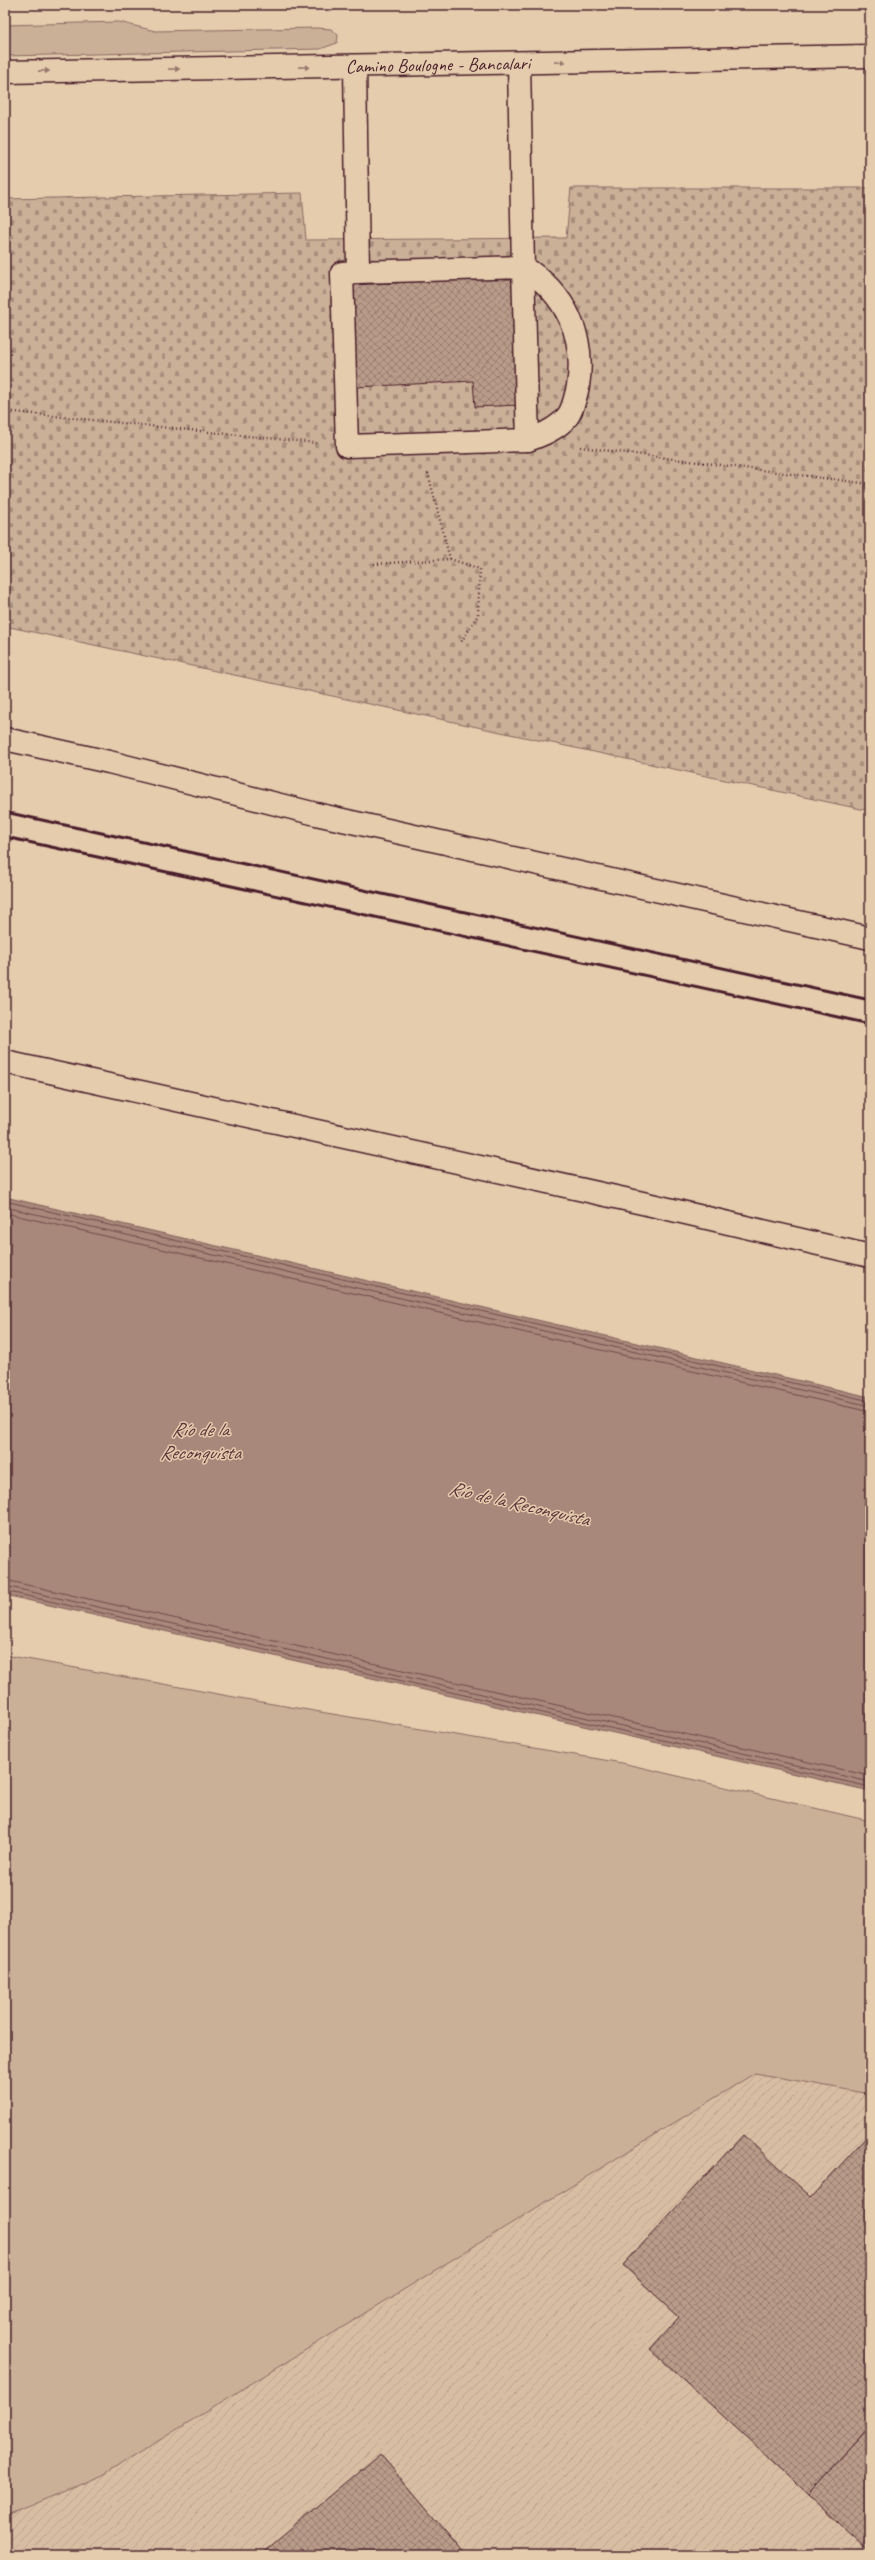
<svg xmlns="http://www.w3.org/2000/svg" width="875" height="2560" viewBox="0 0 875 2560" font-family="Caveat,sans-serif">
	<style>
		.industrial { fill: url(#industrial-furrows) }
		.grass { fill: #cbb098; stroke: #8a6862 }
		.cemetery { fill: url(#cemetery-stones); stroke: #8a6862 }
		.water { fill: #a8887a; stroke: #825e5a }
		.lines { fill: none; stroke-linecap: round; stroke-linejoin: round }
		.shore { stroke: #70494b; stroke-width: 1 }
		.building { fill: url(#building-cross-hatch); stroke: #4a1f2b }
		.lane-casing { stroke: #4a1f2b; stroke-width: 25 }
		.secondary-casing { stroke: #4a1f2b; stroke-width: 25 }
		.path { stroke: #4a1f2b; stroke-width: 2.5; stroke-dasharray: 1 3; stroke-linecap: butt }
		.lane { stroke: #e4ccad; stroke-width: 22 }
		.secondary { stroke: #e4ccad; stroke-width: 22 }
		.rail { stroke: #4a1f2b; stroke-width: 3 }
		.oneway { fill: #97766c }
		.labels { text-anchor: middle; stroke-width: 3; stroke-linejoin: round; paint-order: stroke }
		.street-label { font-size: 19px; fill: #4a1f2b; stroke: #e4ccad }
		.water-label { font-size: 20px; font-style: italic; fill: #5d343b; stroke: #e4ccad }
	</style>
	<defs>
		<pattern id="industrial-furrows" width="10" height="10" patternUnits="userSpaceOnUse"><rect width="10" height="10" fill="#d7bda2"/><path d="M-1 1l2-2M0 10L10 0M9 11l2-2" fill="none" stroke="#baa28c"/></pattern>
		<pattern id="cemetery-stones" width="16" height="16" patternUnits="userSpaceOnUse"><rect width="16" height="16" fill="#cbb098"/><path d="M2 7V4a2 2 0 0 1 4 0v3zM10 15v-3a2 2 0 0 1 4 0v3z" fill="#a78f7c"/></pattern>
		<pattern id="building-cross-hatch" width="8" height="8" patternUnits="userSpaceOnUse"><rect width="8" height="8" fill="#b99b89"/><path d="M0 0l8 8M0 8l8-8" fill="none" stroke="#987e70"/></pattern>
	</defs>
	<rect width="100%" height="100%" fill="#e4ccad"/>
	<filter id="ink" filterUnits="userSpaceOnUse"><feTurbulence type="fractalNoise" baseFrequency=".025" numOctaves="2"/><feDisplacementMap in="SourceGraphic" scale="8" xChannelSelector="R" yChannelSelector="G"/><feConvolveMatrix kernelMatrix="1 2 1 2 8 2 1 2 1" color-interpolation-filters="sRGB"/></filter>
	<g filter="url(#ink)">
		<path class="industrial" d="M755 2073 870 2094V2555H5V2516L103 2475Z"/>
		<g class="grass">
			<path d="M119 22 155 31 317 28 331 29 338 35 337 43 320 49 5 56V25Z"/>
			<path d="M5 1655 267 1703 622 1763 870 1821V2094L755 2073 103 2475 5 2516Z"/>
		</g>
		<path class="cemetery" d="M571 188H870V811L5 626V199L302 193 306 240 566 238Z"/>
		<path class="water" d="M5 1197 870 1397V1791L5 1595Z"/>
		<g class="lines">
			<g class="shore">
				<path d="M5 1201 870 1401"/>
				<path d="M5 1207 870 1406"/>
				<path d="M5 1213 870 1412"/>
				<path d="M5 1580 870 1776"/>
				<path d="M5 1586 870 1782"/>
				<path d="M5 1591 870 1787"/>
			</g>
		</g>
		<g class="building">
			<path d="M513 277 519 405 475 407 473 381 356 387 351 285Z"/>
			<path d="M870 2133V2424L807 2493 650 2349 679 2317 623 2265 743 2135 811 2197Z"/>
			<path d="M870 2424V2552L807 2493Z"/>
			<path d="M380 2454 465 2555H260Z"/>
		</g>
		<g class="lines">
			<defs>
				<g id="lane">
					<path d="M519 63 523 267C566 293 586 337 578 386 576 395 573 410 567 417 557 429 542 435 528 440"/>
					<path d="M355 66 358 272 523 267 528 440 347 446 342 273 358 272"/>
					<path d="M5 739 109 762 316 814 870 938"/>
					<path d="M5 1062 647 1204 870 1256"/>
				</g>
				<g id="secondary">
					<path id="s1" d="M5 72 870 56"/>
				</g>
			</defs>
			<use href="#lane" class="lane-casing"/>
			<use href="#secondary" class="secondary-casing"/>
			<g class="path">
				<path d="M5 411 316 443"/>
				<path d="M580 447 870 484"/>
				<path d="M428 473 450 559"/>
				<path d="M374 564 450 559 480 569 478 615 461 642"/>
			</g>
			<use href="#lane" class="lane"/>
			<use href="#secondary" class="secondary"/>
			<g class="rail">
				<path d="M5 812 870 1000"/>
				<path d="M5 837 870 1024"/>
			</g>
		</g>
		<defs><path id="oneway-solid" d="M-6-.8H1V-3.2L6.5 0L1 3.2V.8H-6Z"/></defs>
		<g class="oneway">
			<use href="#oneway-solid" transform="translate(560 62) rotate(-1)"/>
			<use href="#oneway-solid" transform="translate(304 67) rotate(-1)"/>
			<use href="#oneway-solid" transform="translate(174 69) rotate(-1)"/>
			<use href="#oneway-solid" transform="translate(44 71) rotate(-1)"/>
		</g>
	</g>
	<g class="labels">
		<g class="street-label">
			<text dy="7" stroke="none"><textPath href="#s1" startOffset="433">Camino Boulogne - Bancalari</textPath></text>
		</g>
		<g class="water-label">
			<text x="200" y="1436">Río de la<tspan x="200" dy="23">Reconquista</tspan></text>
			<text transform="translate(519 1503) rotate(13)" y="7">Río de la Reconquista</text>
		</g>
	</g>
	<rect width="875" height="2560" fill="none" stroke="#e4ccad" stroke-width="20"/>
	<rect x="10" y="10" width="855" height="2540" fill="none" stroke="#4a1f2b" stroke-width="1.5" filter="url(#ink)"/>
</svg>
